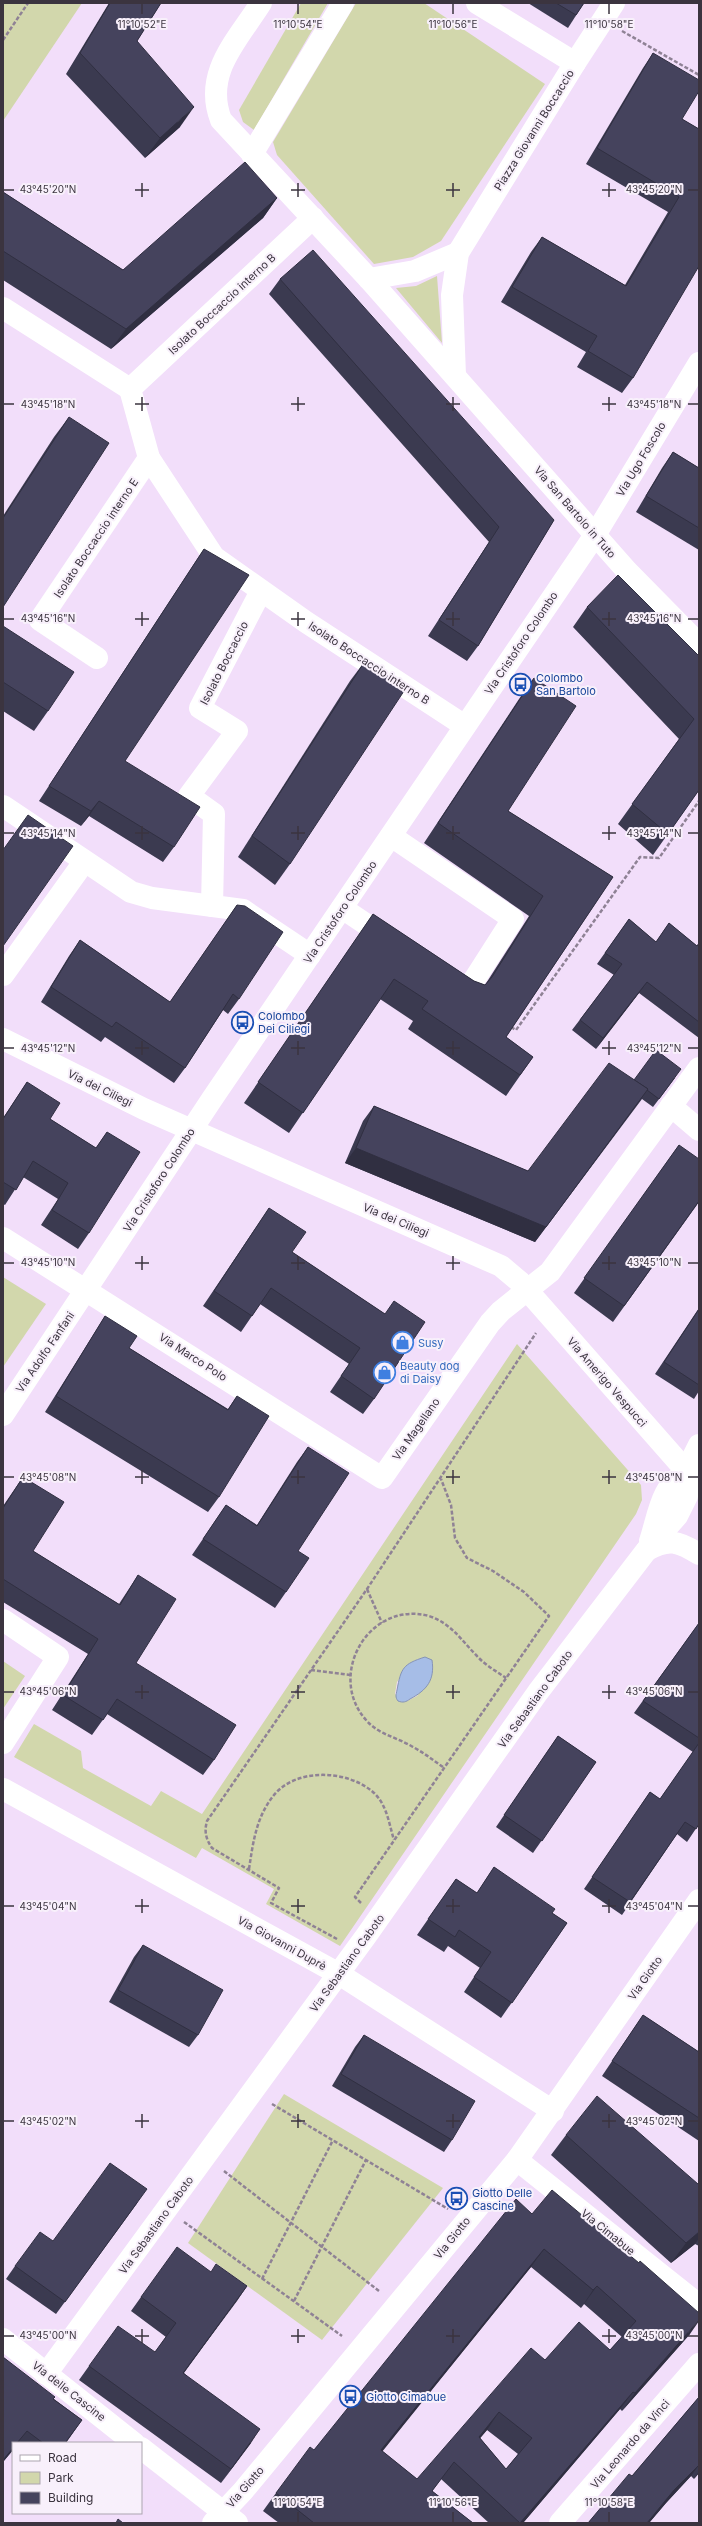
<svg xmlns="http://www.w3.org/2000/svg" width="702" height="2526" viewBox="0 0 702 2526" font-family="Inter,sans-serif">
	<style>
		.green { fill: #d2d7ac; fill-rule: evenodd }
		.water { fill: #a6bde7; stroke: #8694b5 }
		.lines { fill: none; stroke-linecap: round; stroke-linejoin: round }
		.path { stroke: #8f8295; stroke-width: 2.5; stroke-dasharray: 4 2; stroke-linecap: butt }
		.minor { stroke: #fff; stroke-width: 22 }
		.wall { fill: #3b3a50; fill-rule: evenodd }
		.shaded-wall { fill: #302f41 }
		.building { fill: #45435d; stroke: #302f41; fill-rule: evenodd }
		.ticks { fill: none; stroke: #3b343f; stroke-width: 1.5 }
		.labels { text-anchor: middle; stroke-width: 4; stroke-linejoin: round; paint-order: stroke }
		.street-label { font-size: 11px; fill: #3b343f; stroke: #f8f0fb }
		.transit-label { font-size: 11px; fill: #164399; stroke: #f8f0fb; text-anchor: start }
		.shop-label { font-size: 11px; fill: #366cbe; stroke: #f8f0fb; text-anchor: start }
		.ticks-label { font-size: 10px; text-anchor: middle; fill: #3b343f; stroke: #f8f0fb; stroke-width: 4; stroke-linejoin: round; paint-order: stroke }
	</style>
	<rect width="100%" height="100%" fill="#f2defa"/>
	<g class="green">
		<path d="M3 3H82L3 121Z"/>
		<path d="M301 3H328L254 130 243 122 239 110Z"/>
		<path d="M356 3H424L545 84 441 241 413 257 374 264 277 155 273 142Z"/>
		<path d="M437 276 442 343 396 288 416 286Z"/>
		<path d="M3 1277 46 1304 3 1367Z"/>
		<path d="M517 1344 641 1485 642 1500 636 1514 340 1946 266 1904 274 1889 202 1848 196 1858 14 1757 34 1724 81 1751 83 1768 151 1806 161 1791 202 1814ZM421 1658 433 1665 431 1676 417 1696 407 1701 395 1694 397 1682 412 1662Z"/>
		<path d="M3 1661 25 1676 3 1709Z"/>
		<path d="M284 2094 443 2188 322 2340 188 2243Z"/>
	</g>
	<path class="water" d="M425 1657 432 1660C435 1680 427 1690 410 1699 406 1702 403 1703 398 1701 395 1697 396 1695 397 1690 401 1668 403 1664 425 1657Z"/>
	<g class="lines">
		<g class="path">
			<path d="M622 31 699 75"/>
			<path d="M3 40 28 3"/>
			<path d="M511 1027 516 1030 640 857 659 858 699 801"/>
			<path d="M367 1589 382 1623"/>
			<path d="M311 1670 350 1675"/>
			<path d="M443 1767C433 1760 424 1753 413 1747 397 1737 379 1735 366 1720 326 1675 369 1600 429 1616 451 1623 462 1641 477 1656 485 1665 496 1671 506 1678"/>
			<path d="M249 1869C253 1843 256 1817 274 1795 297 1767 349 1770 374 1793 387 1805 389 1824 394 1840"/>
			<path d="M361 1903 355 1897 549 1616 524 1592 493 1571 467 1558 455 1538 451 1505 441 1479"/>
			<path d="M337 1939 271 1903 279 1888 212 1848C206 1839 204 1832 207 1821L367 1589 536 1333"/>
			<path d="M272 2104 448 2209"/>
			<path d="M224 2171 379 2291"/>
			<path d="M184 2222 342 2336"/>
			<path d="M262 2279 333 2140"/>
			<path d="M294 2301 366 2160"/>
		</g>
		<g class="minor">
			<path d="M261 3C237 41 203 73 221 120L369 279 627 571 699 644"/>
			<path d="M575 63 614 3"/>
			<path d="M252 154 343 3"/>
			<path d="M313 218 130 389 149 458 214 557 306 622 465 726"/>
			<path d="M369 279 415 271 458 253"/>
			<path d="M3 308 130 389"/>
			<path d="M455 376 452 295 458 253 575 63 477 3"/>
			<path d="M97 658 40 620 149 458"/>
			<path d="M3 806 131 892 152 898 243 910 310 955"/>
			<path d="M391 836 513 919 467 991 453 982"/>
			<path d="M212 906 214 814 189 796 237 731 200 708 261 591"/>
			<path d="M342 908 391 941"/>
			<path d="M3 975 84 862"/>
			<path d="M3 1039 144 1109 501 1266 520 1282 695 1481"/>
			<path d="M671 1106 699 1130"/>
			<path d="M3 1238 382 1478 490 1323 501 1311 550 1272 699 1068"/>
			<path d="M3 1415 212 1099 595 535 699 363"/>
			<path d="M650 1541C658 1518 661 1482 687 1474"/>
			<path d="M647 1550C669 1538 678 1541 699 1554"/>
			<path d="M3 1620 58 1657 3 1743"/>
			<path d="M3 1789 339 1974 553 2111"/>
			<path d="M517 2160 699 2305"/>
			<path d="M3 2339 134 2443"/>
			<path d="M46 2374 366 1936 538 1692 646 1551 677 1516 687 1496 688 1467 699 1445"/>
			<path d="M141 2448 237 2523"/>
			<path d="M213 2523 243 2491 517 2160 699 1900"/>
			<path d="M560 2523 699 2364"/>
		</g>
	</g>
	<g class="wall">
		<path d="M109 3H161L137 41 180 127 145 158 66 74Z"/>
		<path d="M528 3H584L568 28Z"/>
		<path d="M653 53 682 119 699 129 633 378 622 393 577 367 586 352 501 302 531 252 542 237 625 285 668 212 586 164 643 68Z"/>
		<path d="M3 192 123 270 277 198 263 218 111 349 3 280Z"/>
		<path d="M280 279 554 520 478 646 467 661 428 636 489 542 269 294Z"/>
		<path d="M69 417 3 607V516L54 437Z"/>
		<path d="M673 452 699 468V550L636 512 662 468Z"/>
		<path d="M204 549 125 761 174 847 163 862 89 816 81 826 39 801 194 564Z"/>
		<path d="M587 607 699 656V790L653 855 618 824 679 739 573 627Z"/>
		<path d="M3 626 48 711 34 731 3 711Z"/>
		<path d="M365 661 290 864 275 885 238 857 350 681Z"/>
		<path d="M534 678 508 811 613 877 506 1037 533 1057 506 1096 408 1029 413 1021 380 999 289 1133 244 1103 373 914 474 981 485 985 529 916 424 843 519 699Z"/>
		<path d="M237 905 239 999 228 1014 223 1010 185 1068 174 1083 105 1037 101 1042 41 1002 69 956 80 940 170 1002Z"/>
		<path d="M629 919 656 942 669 923 697 946 699 943V1038L639 993 596 1049 572 1030 614 975 597 964Z"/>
		<path d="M675 1078 653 1107 642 1099 535 1242 345 1163 363 1121 374 1106 528 1171 634 1080Z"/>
		<path d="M27 1082 50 1119 96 1148 107 1132 89 1233 78 1249 41 1225 58 1199 23 1177 5 1205 3 1204V1118Z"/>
		<path d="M679 1145 699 1202 613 1322 574 1293Z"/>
		<path d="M269 1208 292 1252 385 1314 374 1399 363 1414 330 1392 349 1364 260 1304 241 1332 203 1306Z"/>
		<path d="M699 1308V1391L694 1399 655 1374Z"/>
		<path d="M105 1316 129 1348 228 1409 237 1396 219 1497 208 1512 45 1412Z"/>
		<path d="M308 1447 298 1551 286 1592 275 1608 192 1555 226 1505 257 1525 297 1462Z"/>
		<path d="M23 1477 33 1551 119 1604 138 1575 136 1663 214 1760 203 1775 107 1714 92 1735 52 1710 88 1654 3 1602V1506Z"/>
		<path d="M699 1623V1824L687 1842 677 1834 622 1915 584 1889 650 1792 660 1799 693 1752 634 1713Z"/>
		<path d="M558 1736 596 1762 533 1853 496 1827Z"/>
		<path d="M494 1867 552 1913 567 1923 501 2018 464 1992 480 1968 448 1946 444 1952 417 1935 456 1879 477 1893Z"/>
		<path d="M143 1945 198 2035 189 2047 109 2002 134 1957Z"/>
		<path d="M643 2015 699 2052V2141L602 2076Z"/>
		<path d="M364 2035 452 2140 444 2152 332 2086 355 2047Z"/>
		<path d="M566 2135 698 2184 699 2183V2246L695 2244 671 2263 551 2155Z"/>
		<path d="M138 2202 56 2314 6 2279 15 2266Z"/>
		<path d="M532 2214 690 2334 622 2411 620 2409 523 2523H489L441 2479 432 2491 473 2523H279L263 2511 276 2493 314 2450ZM531 2267 581 2308 584 2304 622 2337 610 2350 545 2360 417 2479 382 2451ZM487 2430 518 2454 506 2469 480 2438Z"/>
		<path d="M211 2272 247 2286 184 2373 251 2443 221 2483 79 2380 89 2366 155 2352 166 2337 131 2311 141 2297Z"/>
		<path d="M3 2357 54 2399 82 2420 66 2443H21L20 2442 19 2443H13V2450L3 2462Z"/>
		<path d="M699 2397V2473L694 2479 691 2476 666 2503 649 2523H588L632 2476Z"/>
	</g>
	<g class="shaded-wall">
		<path d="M194 107 180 127 145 158 160 138Z"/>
		<path d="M277 198 263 218 111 349 126 329Z"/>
		<path d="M99 801 89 816 81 826 91 811Z"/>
		<path d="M647 982 639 993 596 1049 603 1038Z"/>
		<path d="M648 1089 535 1242 345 1163 356 1148 546 1227Z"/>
		<path d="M699 2232V2238L695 2244 671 2263 686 2243Z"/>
		<path d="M544 2249 531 2267 369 2468 381 2450Z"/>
		<path d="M247 2286 237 2301 173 2387 183 2373Z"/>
		<path d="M597 2286 584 2304 581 2308 593 2290Z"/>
		<path d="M699 2320V2321L690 2334 622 2411 635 2393Z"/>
		<path d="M633 2392 620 2409 523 2523H520Z"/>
		<path d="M499 2412 487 2430 466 2455 479 2437Z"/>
		<path d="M260 2429 251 2443 221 2483 231 2469Z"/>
		<path d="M13 2448V2450L3 2462V2460Z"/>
		<path d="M699 2465 691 2476 666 2503 649 2523H647L674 2490Z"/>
		<path d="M699 2471V2473L694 2479Z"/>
	</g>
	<g class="building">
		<path d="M110 3H161L137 41 194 107 160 138 80 53Z"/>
		<path d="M556 3H584L576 15Z"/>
		<path d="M653 53 699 80V91L682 119 699 129V266L633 378 588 351 597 336 512 287 542 237 626 286 679 197 597 148Z"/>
		<path d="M245 162 277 198 126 329 3 251V192L123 270Z"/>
		<path d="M313 250 554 520 478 646 439 620 499 527 280 279Z"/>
		<path d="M69 417 109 443 3 607V518Z"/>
		<path d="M673 452 699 468V528L646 496Z"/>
		<path d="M204 549 249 575 125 761 200 807 174 847 99 801 91 811 49 786Z"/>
		<path d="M618 575 699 656V790L668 834 632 804 694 719 587 607Z"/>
		<path d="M3 626 74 672 48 711 3 682Z"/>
		<path d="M365 661 406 688 290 864 252 836Z"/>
		<path d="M534 678 576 706 508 811 613 877 506 1037 533 1057 520 1075 422 1009 428 1001 394 979 303 1113 258 1082 373 914 474 981 485 985 492 977 543 896 438 823Z"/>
		<path d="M28 815 73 846 3 946V850Z"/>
		<path d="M237 905 245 906 283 932 239 999 233 994 185 1068 116 1022 112 1027 51 987 80 940 170 1002Z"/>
		<path d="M629 919 656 942 669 923 697 946 699 943V1022L647 982 603 1038 580 1020 622 964 605 953Z"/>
		<path d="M656 1050 681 1069 659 1099 647 1090 648 1089 634 1080Z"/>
		<path d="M609 1063 648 1089 546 1227 356 1148 374 1106 528 1171Z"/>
		<path d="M27 1082 60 1103 50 1119 96 1148 107 1132 140 1152 89 1233 52 1210 68 1183 33 1161 16 1190 3 1182V1119Z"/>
		<path d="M679 1145 699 1159V1201L624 1306 584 1278Z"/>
		<path d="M269 1208 306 1232 292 1252 385 1314 394 1301 425 1322 374 1399 341 1376 360 1348 271 1288 252 1316 214 1291Z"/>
		<path d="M699 1309V1385L664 1362Z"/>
		<path d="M105 1316 137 1336 129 1348 228 1410 237 1396 269 1416 219 1497 56 1396Z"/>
		<path d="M308 1447 349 1473 298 1551 309 1558 286 1592 203 1539 226 1505 257 1526Z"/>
		<path d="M23 1477 64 1502 33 1551 120 1605 138 1575 176 1599 136 1663 236 1725 214 1760 117 1699 103 1720 63 1695 98 1639 3 1579V1508Z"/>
		<path d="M699 1623V1738L643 1701Z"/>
		<path d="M558 1736 596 1762 542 1841 504 1815Z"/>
		<path d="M699 1743V1824L696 1829 685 1822 630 1902 592 1877 650 1792 660 1799Z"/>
		<path d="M494 1867 555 1909 552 1913 567 1923 512 2003 474 1977 491 1952 459 1930 455 1937 428 1919 456 1879 477 1893Z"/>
		<path d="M143 1945 223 1990 198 2035 118 1990Z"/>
		<path d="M643 2015 699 2052V2118L612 2061Z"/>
		<path d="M364 2035 475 2101 452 2140 341 2074Z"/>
		<path d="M597 2096 698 2184 699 2183V2232L686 2243 566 2135Z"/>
		<path d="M110 2163 147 2189 65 2302 15 2266 40 2232 53 2241Z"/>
		<path d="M552 2190 639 2263 640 2261 699 2313V2320L635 2393 633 2392 520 2523 454 2462 432 2491 473 2523H314L276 2493 310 2447 314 2450 516 2199 532 2214ZM544 2249 593 2290 597 2286 636 2321 610 2350 579 2322 545 2360 531 2348 417 2479 381 2450ZM499 2412 532 2438 506 2469 479 2437Z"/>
		<path d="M177 2247 211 2272 216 2264 247 2286 183 2373 260 2429 231 2469 89 2366 118 2326 155 2352 176 2323 141 2297Z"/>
		<path d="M3 2357 55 2397 53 2399 82 2420 65 2443H43L27 2431 17 2443H13V2448L3 2460Z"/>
		<path d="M699 2397V2465L674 2490 647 2523H588L629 2474 632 2476Z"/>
		<path d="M118 2519 123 2523H116Z"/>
	</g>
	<path class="ticks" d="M142 4V14M298 4V14M453 4V14M609 4V14M142 183V197M298 183V197M453 183V197M609 183V197M4 190H14M135 190H149M291 190H305M446 190H460M602 190H616M688 190H698M142 397V411M298 397V411M453 397V411M609 397V411M4 404H14M135 404H149M291 404H305M446 404H460M602 404H616M688 404H698M142 612V626M298 612V626M453 612V626M609 612V626M4 619H14M135 619H149M291 619H305M446 619H460M602 619H616M688 619H698M142 826V840M298 826V840M453 826V840M609 826V840M4 833H14M135 833H149M291 833H305M446 833H460M602 833H616M688 833H698M142 1041V1055M298 1041V1055M453 1041V1055M609 1041V1055M4 1048H14M135 1048H149M291 1048H305M446 1048H460M602 1048H616M688 1048H698M142 1256V1270M298 1256V1270M453 1256V1270M609 1256V1270M4 1263H14M135 1263H149M291 1263H305M446 1263H460M602 1263H616M688 1263H698M142 1470V1484M298 1470V1484M453 1470V1484M609 1470V1484M4 1477H14M135 1477H149M291 1477H305M446 1477H460M602 1477H616M688 1477H698M142 1685V1699M298 1685V1699M453 1685V1699M609 1685V1699M4 1692H14M135 1692H149M291 1692H305M446 1692H460M602 1692H616M688 1692H698M142 1899V1913M298 1899V1913M453 1899V1913M609 1899V1913M4 1906H14M135 1906H149M291 1906H305M446 1906H460M602 1906H616M688 1906H698M142 2114V2128M298 2114V2128M453 2114V2128M609 2114V2128M4 2121H14M135 2121H149M291 2121H305M446 2121H460M602 2121H616M688 2121H698M142 2329V2343M298 2329V2343M453 2329V2343M609 2329V2343M4 2336H14M135 2336H149M291 2336H305M446 2336H460M602 2336H616M688 2336H698M298 2512V2522M453 2512V2522M609 2512V2522"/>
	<defs>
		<symbol id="bus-ring" viewBox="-11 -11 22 22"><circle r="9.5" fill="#f8f0fb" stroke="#1a4fb4" stroke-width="1.5"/><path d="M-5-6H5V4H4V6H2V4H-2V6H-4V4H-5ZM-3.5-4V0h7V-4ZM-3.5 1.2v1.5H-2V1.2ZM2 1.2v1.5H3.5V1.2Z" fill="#1a4fb4"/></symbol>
		<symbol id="shop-ring" viewBox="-11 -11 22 22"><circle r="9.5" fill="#f8f0fb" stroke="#3f7fe0" stroke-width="1.5"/><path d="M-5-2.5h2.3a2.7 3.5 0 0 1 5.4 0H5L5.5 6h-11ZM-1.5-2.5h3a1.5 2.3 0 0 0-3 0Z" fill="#3f7fe0"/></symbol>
	</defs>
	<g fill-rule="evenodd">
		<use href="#bus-ring" x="508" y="672" width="25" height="25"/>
		<use href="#bus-ring" x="230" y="1010" width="25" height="25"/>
		<use href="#shop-ring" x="390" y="1330" width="25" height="25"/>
		<use href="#shop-ring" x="372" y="1360" width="25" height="25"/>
		<use href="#bus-ring" x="444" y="2186" width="25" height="25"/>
		<use href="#bus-ring" x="338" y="2384" width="25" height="25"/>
	</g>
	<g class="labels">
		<g class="street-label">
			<text transform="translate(534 130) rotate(-58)" y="4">Piazza Giovanni Boccaccio</text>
			<text transform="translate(222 304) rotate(-43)" y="4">Isolato Boccaccio interno B</text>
			<text transform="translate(641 459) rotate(-59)" y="4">Via Ugo Foscolo</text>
			<text transform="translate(575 512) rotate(49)" y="4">Via San Bartolo in Tuto</text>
			<text transform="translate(96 538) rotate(-56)" y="4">Isolato Boccaccio interno E</text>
			<text transform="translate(521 643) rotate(-56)" y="4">Via Cristoforo Colombo</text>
			<text transform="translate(224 663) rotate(-63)" y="4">Isolato Boccaccio</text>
			<text transform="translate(369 663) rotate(33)" y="4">Isolato Boccaccio interno B</text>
			<text transform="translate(340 912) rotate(-56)" y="4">Via Cristoforo Colombo</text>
			<text transform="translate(100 1088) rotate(26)" y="4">Via dei Ciliegi</text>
			<text transform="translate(159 1180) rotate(-57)" y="4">Via Cristoforo Colombo</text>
			<text transform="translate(396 1220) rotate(23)" y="4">Via dei Ciliegi</text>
			<text transform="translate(45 1352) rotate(-56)" y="4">Via Adolfo Fanfani</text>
			<text transform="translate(193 1357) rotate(33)" y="4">Via Marco Polo</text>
			<text transform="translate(607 1382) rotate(49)" y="4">Via Amerigo Vespucci</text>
			<text transform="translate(416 1429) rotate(-55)" y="4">Via Magellano</text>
			<text transform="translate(535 1699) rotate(-54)" y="4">Via Sebastiano Caboto</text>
			<text transform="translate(282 1943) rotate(29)" y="4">Via Giovanni Duprè</text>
			<text transform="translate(347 1963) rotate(-54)" y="4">Via Sebastiano Caboto</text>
			<text transform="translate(645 1978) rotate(-55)" y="4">Via Giotto</text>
			<text transform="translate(156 2225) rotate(-54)" y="4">Via Sebastiano Caboto</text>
			<text transform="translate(608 2232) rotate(39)" y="4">Via Cimabue</text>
			<text transform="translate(452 2238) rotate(-51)" y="4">Via Giotto</text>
			<text transform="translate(69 2391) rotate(38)" y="4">Via delle Cascine</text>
			<text transform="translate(630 2444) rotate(-49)" y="4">Via Leonardo da Vinci</text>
			<text transform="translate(245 2487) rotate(-49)" y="4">Via Giotto</text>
		</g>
		<g class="transit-label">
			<text x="536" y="682">Colombo<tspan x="536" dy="13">San Bartolo</tspan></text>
			<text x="258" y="1020">Colombo<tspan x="258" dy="13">Dei Ciliegi</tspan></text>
			<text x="472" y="2197">Giotto Delle<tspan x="472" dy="13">Cascine</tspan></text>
			<text x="366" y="2401">Giotto Cimabue</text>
		</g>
		<g class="shop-label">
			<text x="418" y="1347">Susy</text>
			<text x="400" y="1370">Beauty dog<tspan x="400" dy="13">di Daisy</tspan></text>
		</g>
	</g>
	<g class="ticks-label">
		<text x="142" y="28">11°10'52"E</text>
		<text x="298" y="28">11°10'54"E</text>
		<text x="453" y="28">11°10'56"E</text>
		<text x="609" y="28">11°10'58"E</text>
		<text x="48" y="193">43°45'20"N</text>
		<text x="654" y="193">43°45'20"N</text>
		<text x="48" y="408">43°45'18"N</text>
		<text x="654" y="408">43°45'18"N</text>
		<text x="48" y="622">43°45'16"N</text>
		<text x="654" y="622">43°45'16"N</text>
		<text x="48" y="837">43°45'14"N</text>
		<text x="654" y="837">43°45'14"N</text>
		<text x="48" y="1052">43°45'12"N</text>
		<text x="654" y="1052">43°45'12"N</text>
		<text x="48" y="1266">43°45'10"N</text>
		<text x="654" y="1266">43°45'10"N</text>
		<text x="48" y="1481">43°45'08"N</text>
		<text x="654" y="1481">43°45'08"N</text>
		<text x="48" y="1695">43°45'06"N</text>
		<text x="654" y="1695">43°45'06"N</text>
		<text x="48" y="1910">43°45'04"N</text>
		<text x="654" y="1910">43°45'04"N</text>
		<text x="48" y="2125">43°45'02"N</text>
		<text x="654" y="2125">43°45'02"N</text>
		<text x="48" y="2339">43°45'00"N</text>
		<text x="654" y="2339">43°45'00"N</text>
		<text x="298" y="2506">11°10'54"E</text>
		<text x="453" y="2506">11°10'56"E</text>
		<text x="609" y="2506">11°10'58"E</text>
	</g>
	<rect width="702" height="2526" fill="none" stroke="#3b343f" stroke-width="8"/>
	<rect x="12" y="2442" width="130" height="72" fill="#f8f0fb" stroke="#aca5b0"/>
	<rect x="20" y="2455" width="20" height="6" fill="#ffffff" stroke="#aca5b0"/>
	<text x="48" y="2462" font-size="12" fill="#3b343f">Road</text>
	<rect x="20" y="2472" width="20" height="12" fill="#d2d7ac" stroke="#aca5b0"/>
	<text x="48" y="2482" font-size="12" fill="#3b343f">Park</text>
	<rect x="20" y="2492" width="20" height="12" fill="#45435d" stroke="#aca5b0"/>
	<text x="48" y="2502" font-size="12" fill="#3b343f">Building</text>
</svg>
